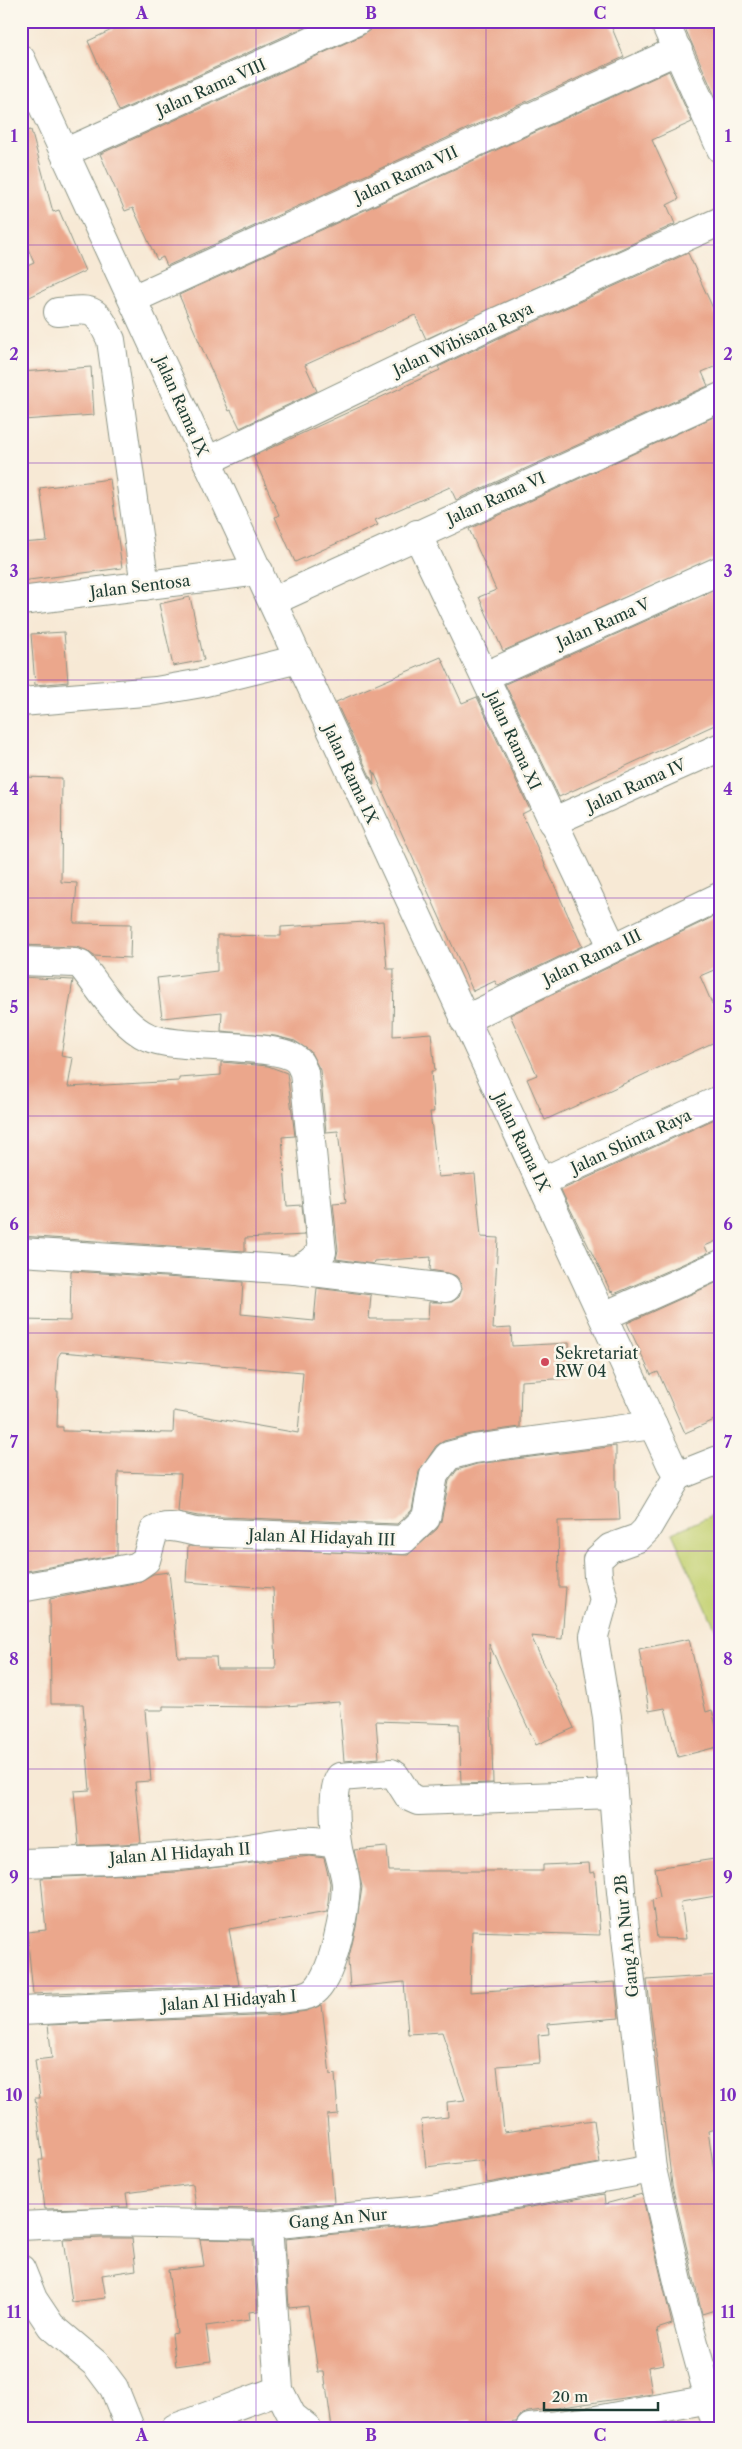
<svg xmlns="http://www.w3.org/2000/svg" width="742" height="2449" viewBox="0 0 742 2449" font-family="'Libre Caslon Text',serif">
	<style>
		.green { fill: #c5d274; stroke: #728854 }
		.building { fill: #eba78c; fill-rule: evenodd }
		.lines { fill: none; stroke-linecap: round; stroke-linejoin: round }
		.street-casing { stroke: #8b9384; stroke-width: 30 }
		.secondary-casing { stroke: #8b9384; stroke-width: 30 }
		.street { stroke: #fff; stroke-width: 28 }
		.secondary { stroke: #fff; stroke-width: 28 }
		.grid { fill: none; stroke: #7b2cbf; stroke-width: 1; stroke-opacity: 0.55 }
		.poi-dot { fill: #d1495b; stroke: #fbf7ec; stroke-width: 2 }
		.labels { text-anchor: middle; stroke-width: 5; stroke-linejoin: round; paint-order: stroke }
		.street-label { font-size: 16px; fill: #1f3d34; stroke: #fbf7ec }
		.poi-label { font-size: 16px; fill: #1f3d34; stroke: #fbf7ec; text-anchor: start }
		.neatline { fill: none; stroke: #7b2cbf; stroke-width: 2 }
		.grid-label { font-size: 16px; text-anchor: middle; font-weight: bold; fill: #7b2cbf }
	</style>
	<rect width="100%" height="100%" fill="#fbf7ec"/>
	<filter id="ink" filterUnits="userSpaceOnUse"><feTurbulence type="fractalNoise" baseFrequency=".02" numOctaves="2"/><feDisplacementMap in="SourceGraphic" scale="10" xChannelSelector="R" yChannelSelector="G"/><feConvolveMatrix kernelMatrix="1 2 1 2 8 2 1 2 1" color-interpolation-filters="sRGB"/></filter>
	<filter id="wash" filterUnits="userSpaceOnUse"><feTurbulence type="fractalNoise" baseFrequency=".0096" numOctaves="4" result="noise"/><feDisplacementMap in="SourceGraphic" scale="20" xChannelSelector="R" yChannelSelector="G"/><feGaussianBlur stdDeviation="1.12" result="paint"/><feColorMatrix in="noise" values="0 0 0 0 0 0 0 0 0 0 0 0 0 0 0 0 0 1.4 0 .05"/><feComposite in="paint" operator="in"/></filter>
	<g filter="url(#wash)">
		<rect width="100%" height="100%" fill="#f7e9d5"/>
		<path class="green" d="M721 1511V1641L672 1533Z"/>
		<g id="blocks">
			<g class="building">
				<path d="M131 21H318L119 111 88 41Z"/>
				<path d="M372 21H609L624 57 167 266 163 257 157 260 133 208 125 211 100 154 363 35 370 30Z"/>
				<path d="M682 21H721V110L692 44Z"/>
				<path d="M669 71 692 122 652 140 679 199 667 205 675 224 426 339 415 315 305 365 317 391 240 428 231 410 229 411 179 295Z"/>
				<path d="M31 130 53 212 59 210 85 271 21 301V269L34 263 21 232V132Z"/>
				<path d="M688 253 721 326V364L702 372 708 386 456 500 450 487 375 520 378 525 295 562 275 517 279 515 253 456 440 370 438 367 503 336Z"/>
				<path d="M91 367 94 415 23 420 21 372Z"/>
				<path d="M720 414 721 555 503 651 479 597 496 590 469 529Z"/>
				<path d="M110 479 122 568 21 581V543L47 541 40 488Z"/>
				<path d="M721 587V722L559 797 505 684Z"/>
				<path d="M190 597 204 660 173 666 159 604Z"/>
				<path d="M64 632 68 682 35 685 31 634Z"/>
				<path d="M441 657 462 703 477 697 530 810 522 814 582 946 498 986 495 981 473 991 373 770 374 785 336 702Z"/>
				<path d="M21 777 62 778 61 882 77 883 74 923 131 924 130 958 94 956 86 950 76 947 21 945Z"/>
				<path d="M721 913V967L700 976 721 1024V1039L545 1120 527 1079 537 1075 510 1015Z"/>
				<path d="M383 921 387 969H394L393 1036 431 1033 435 1071H431L434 1112H430L438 1177 475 1174 481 1237 498 1238 493 1329 511 1328 512 1346 569 1343 571 1378 521 1381 520 1427 470 1434 444 1441 436 1446 419 1472 412 1510 397 1524 198 1516 178 1512 181 1474 118 1472 117 1555 21 1572V1320L70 1321 71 1271 243 1282 241 1314 314 1321 317 1288 371 1295 369 1319H428L429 1302H452L459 1297 462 1289 460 1281 456 1276 448 1273 430 1270 431 1257 374 1261 373 1264 336 1259 338 1250 333 1203 346 1202 338 1131 326 1132 320 1070 310 1051 295 1041 275 1036 221 1031 222 1012 162 1018 157 978 217 971V935L281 936V927ZM61 1352 303 1372 298 1433 174 1411 173 1433 63 1431V1427H57L58 1391H56L58 1357Z"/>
				<path d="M21 977 73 980 61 1056 73 1058 68 1087 179 1081V1078L221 1075V1062L268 1066 287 1073 295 1136 282 1137 287 1206 302 1205 305 1235 245 1238V1251L21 1236Z"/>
				<path d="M721 1116V1239L705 1246 708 1253 614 1294 612 1291 611 1292 561 1190Z"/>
				<path d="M720 1281 721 1417 685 1433 658 1372 651 1375 627 1323Z"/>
				<path d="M616 1446V1490H618L620 1520 558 1521 559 1587H566L562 1639 531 1636 574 1728 536 1745 489 1644 493 1783 461 1784 459 1724 376 1721 379 1758 344 1761 339 1702 273 1707 163 1706V1710H145L151 1781 135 1782 141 1843 79 1846 74 1791 90 1790 83 1704H51L50 1599 139 1582 153 1574 169 1572 178 1657H216L217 1669H276L273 1588 186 1582 188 1546 408 1555 437 1529 441 1521 449 1481 457 1470 477 1464Z"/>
				<path d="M689 1639 706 1712 712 1710 721 1746 678 1757 665 1708 649 1711 639 1649Z"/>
				<path d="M387 1847 389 1871H543V1865L589 1863 590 1873 595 1872 600 1935 472 1931 470 1992 615 1982 619 2018 548 2024 549 2034 538 2035 540 2063 497 2066 504 2132 594 2120 600 2163 487 2183 484 2160 426 2167 421 2120 448 2117 447 2102 465 2100 442 2032 408 2034 404 1982 350 1987 348 1961 356 1927 362 1887 354 1850Z"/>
				<path d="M310 1856 324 1858 330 1883 327 1912 229 1929 239 1985 33 1994 27 1932 46 1930 41 1878 178 1872Z"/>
				<path d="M721 1858V1895L681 1902 686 1939 657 1938 652 1900 660 1897 655 1868Z"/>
				<path d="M721 1975V2128L708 2131 721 2215V2308L702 2314 672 2185 647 1980Z"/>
				<path d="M322 2005 330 2075 335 2074 338 2114 327 2115 334 2203 267 2209 196 2208 193 2184 126 2193 128 2207 45 2209 39 2160H43L35 2098H40L35 2060 52 2058 48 2025 278 2015 306 2011Z"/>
				<path d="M604 2194 605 2204 642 2194 672 2324 657 2329 664 2364 648 2367 652 2394 528 2412 521 2415 516 2422 472 2428 471 2420 416 2428H332L324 2372H318L308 2306 289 2308 285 2239 435 2224Z"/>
				<path d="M102 2238H132L136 2270 102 2275 106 2298 72 2302 63 2240Z"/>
				<path d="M200 2239 253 2240 258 2311 249 2312 250 2320 206 2326 211 2361 176 2366 172 2334 177 2333 168 2270 204 2266Z"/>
			</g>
		</g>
	</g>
	<g filter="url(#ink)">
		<use href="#blocks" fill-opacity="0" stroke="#8b9384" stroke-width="1"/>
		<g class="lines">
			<defs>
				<g id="street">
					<path d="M664 21 721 149"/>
					<path d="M21 59 671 1464 678 1476 721 1459"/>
					<path d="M66 152 357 21"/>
					<path d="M133 299 678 50"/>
					<path d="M58 312C93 309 95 306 111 340L145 586"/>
					<path d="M207 461 496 322 721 221"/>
					<path d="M417 534 612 946"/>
					<path d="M21 601 259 571"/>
					<path d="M273 601 721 397"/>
					<path d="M485 676 721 570"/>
					<path d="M21 702 156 691 202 683 299 659"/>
					<path d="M552 822 721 747"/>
					<path d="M21 961 75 963 81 965C99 987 122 1026 148 1037 179 1051 279 1041 298 1061 301 1064 302 1069 304 1072L322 1252 309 1263 296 1270 21 1252"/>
					<path d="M464 1020 721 896"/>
					<path d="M541 1182 721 1099"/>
					<path d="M296 1270 446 1288"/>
					<path d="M604 1316 721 1264"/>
					<path d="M678 1476 646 1530 638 1538 610 1548 597 1560 598 1577 604 1600 594 1636 595 1644 607 1717 621 1892 652 2169 682 2299 717 2428"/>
					<path d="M21 1588 136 1567 146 1560 154 1531C168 1523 181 1529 196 1532L403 1540 426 1518 434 1475 448 1456 474 1449 653 1425"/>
					<path d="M21 1863C90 1861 160 1859 228 1851 264 1847 302 1834 337 1845"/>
					<path d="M21 2011 277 1999C289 1997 308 1999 317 1989 334 1970 345 1911 346 1886 346 1874 340 1860 338 1849 335 1833 331 1789 340 1777L391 1773 395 1775 409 1797 418 1801 613 1794"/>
					<path d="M268 2225 279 2390 292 2416 307 2428"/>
					<path d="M21 2226 102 2222 268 2225 432 2209 652 2169"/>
					<path d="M175 2428 279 2390"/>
					<path d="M530 2428 585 2422 710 2399"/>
				</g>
				<path id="secondary" d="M21 2269 33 2299 51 2326 96 2364 114 2388 130 2428"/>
			</defs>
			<use href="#street" class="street-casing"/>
			<use href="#secondary" class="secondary-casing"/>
			<use href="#street" class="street"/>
			<use href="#secondary" class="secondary"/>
		</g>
	</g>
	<path class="grid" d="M256 21V2428M486 21V2428M21 245H721M21 463H721M21 680H721M21 898H721M21 1116H721M21 1333H721M21 1551H721M21 1769H721M21 1986H721M21 2204H721"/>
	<circle class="poi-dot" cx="545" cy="1362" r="5"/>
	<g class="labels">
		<g class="street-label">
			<text transform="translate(211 87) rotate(-24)" y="6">Jalan Rama VIII</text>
			<text transform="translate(406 174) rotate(-25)" y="6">Jalan Rama VII</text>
			<text transform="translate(463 339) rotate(-25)" y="6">Jalan Wibisana Raya</text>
			<text transform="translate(182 406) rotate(66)" y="6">Jalan Rama IX</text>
			<text transform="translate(496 498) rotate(-24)" y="6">Jalan Rama VI</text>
			<text transform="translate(140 586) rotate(-7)" y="6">Jalan Sentosa</text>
			<text transform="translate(603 623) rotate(-24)" y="6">Jalan Rama V</text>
			<text transform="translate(514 740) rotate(65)" y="6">Jalan Rama XI</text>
			<text transform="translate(351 774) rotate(65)" y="6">Jalan Rama IX</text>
			<text transform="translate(636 785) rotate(-24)" y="6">Jalan Rama IV</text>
			<text transform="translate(592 957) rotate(-26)" y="6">Jalan Rama III</text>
			<text transform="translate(631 1141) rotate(-25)" y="6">Jalan Shinta Raya</text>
			<text transform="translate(522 1142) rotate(64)" y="6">Jalan Rama IX</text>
			<text transform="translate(322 1537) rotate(2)" y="6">Jalan Al Hidayah III</text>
			<text transform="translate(180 1853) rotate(-4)" y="6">Jalan Al Hidayah II</text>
			<text transform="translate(626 1936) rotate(-96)" y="6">Gang An Nur 2B</text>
			<text transform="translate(229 2000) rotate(-4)" y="6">Jalan Al Hidayah I</text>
			<text transform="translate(338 2218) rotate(-5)" y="6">Gang An Nur</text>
		</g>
		<g class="poi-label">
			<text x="555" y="1359">Sekretariat<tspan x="555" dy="18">RW 04</tspan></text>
		</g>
	</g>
	<rect width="742" height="2449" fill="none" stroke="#fbf7ec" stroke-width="55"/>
	<path d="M544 2402v8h114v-8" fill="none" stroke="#1f3d34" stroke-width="2.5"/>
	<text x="552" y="2402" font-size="15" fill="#1f3d34" stroke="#fbf7ec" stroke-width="4" paint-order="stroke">20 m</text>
	<rect x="28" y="28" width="686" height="2394" class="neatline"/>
	<g class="grid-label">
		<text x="142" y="19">A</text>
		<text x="371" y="19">B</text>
		<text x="600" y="19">C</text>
		<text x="14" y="142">1</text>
		<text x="728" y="142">1</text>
		<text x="14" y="360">2</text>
		<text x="728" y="360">2</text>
		<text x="14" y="577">3</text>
		<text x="728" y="577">3</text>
		<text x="14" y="795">4</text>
		<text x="728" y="795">4</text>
		<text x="14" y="1013">5</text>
		<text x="728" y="1013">5</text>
		<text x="14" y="1230">6</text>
		<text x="728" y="1230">6</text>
		<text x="14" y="1448">7</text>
		<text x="728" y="1448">7</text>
		<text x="14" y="1665">8</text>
		<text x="728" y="1665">8</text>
		<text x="14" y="1883">9</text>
		<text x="728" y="1883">9</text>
		<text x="14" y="2101">10</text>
		<text x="728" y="2101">10</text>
		<text x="14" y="2318">11</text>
		<text x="728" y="2318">11</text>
		<text x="142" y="2441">A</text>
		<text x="371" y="2441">B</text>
		<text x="600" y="2441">C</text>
	</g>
</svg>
